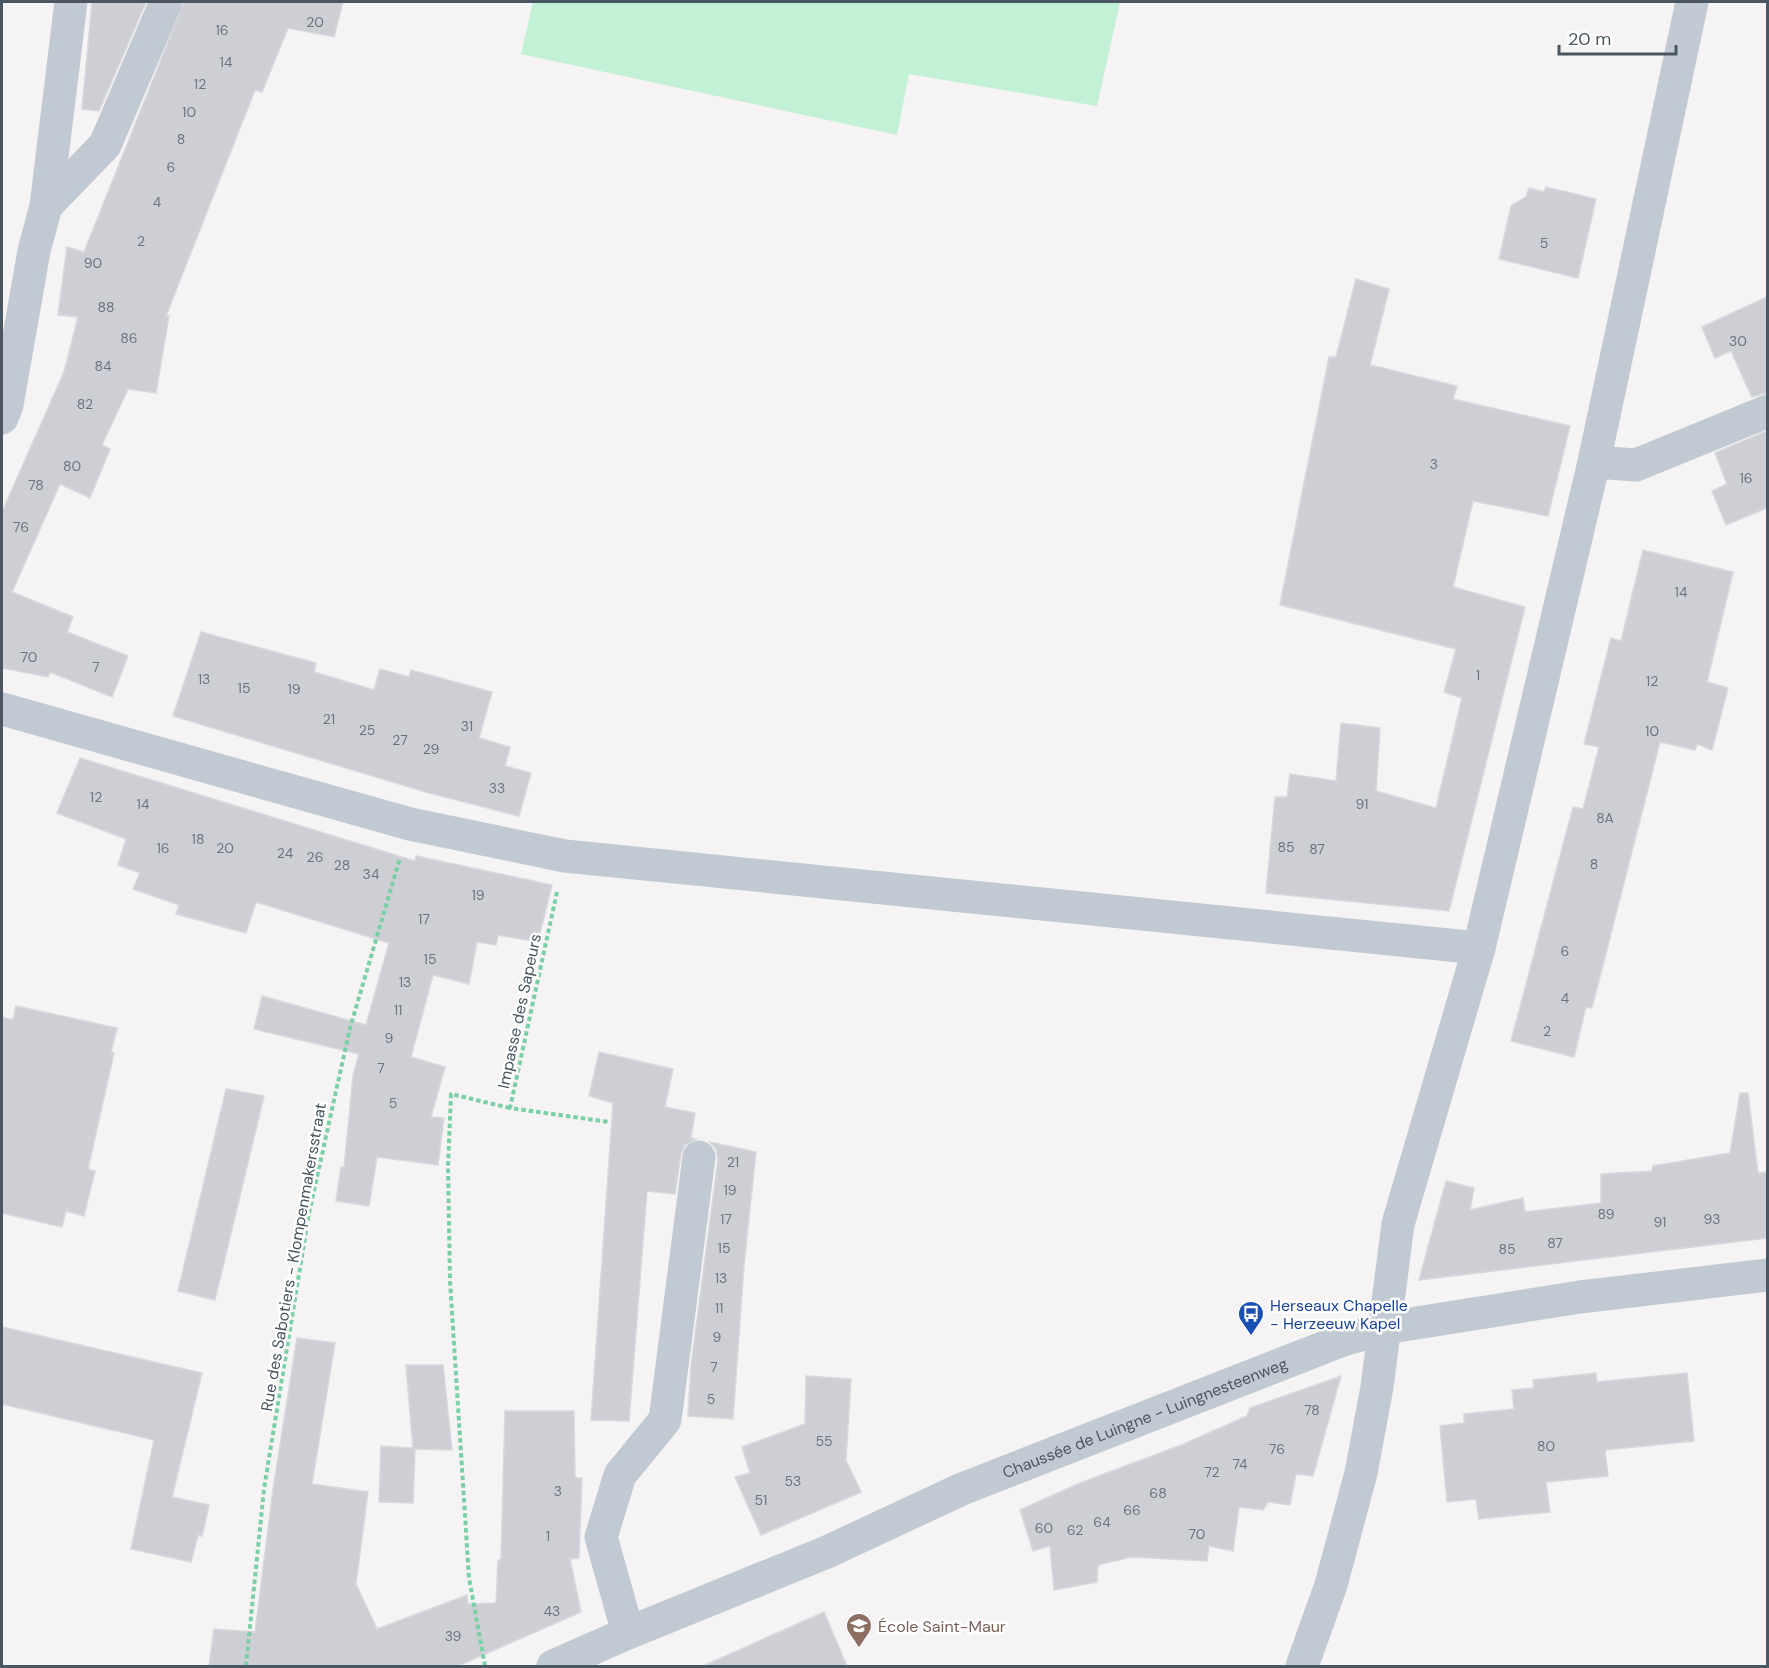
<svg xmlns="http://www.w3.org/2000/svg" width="1769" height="1668" viewBox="0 0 1769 1668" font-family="'DM Sans',sans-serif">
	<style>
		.green { fill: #c3f1d5 }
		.building { fill: #cdcfd5; stroke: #d7d9de; stroke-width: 1.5 }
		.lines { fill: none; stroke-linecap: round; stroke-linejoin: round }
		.path { stroke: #7ad0a6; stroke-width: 4; stroke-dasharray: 4.5 3; stroke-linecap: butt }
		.minor { stroke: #c1cad2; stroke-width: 33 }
		.tertiary { stroke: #c1cad2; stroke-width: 33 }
		.labels { text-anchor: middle; stroke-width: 5; stroke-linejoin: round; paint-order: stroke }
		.number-label { font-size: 14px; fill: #6b747e }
		.street-label { font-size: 16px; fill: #4a5661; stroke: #fff }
		.transit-label { font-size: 16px; fill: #164399; stroke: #fff; text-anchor: start }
		.education-label { font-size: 16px; fill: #785e54; stroke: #fff; text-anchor: start }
	</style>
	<rect width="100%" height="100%" fill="#f5f3f3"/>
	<path class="green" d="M533 2H1120L1097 106 909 74 897 135 521 54Z"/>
	<g class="building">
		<path d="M92 2H146L99 111 82 109Z"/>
		<path d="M184 2H343L334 37 288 28 262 92 255 90 166 316H169L156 393 128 389 102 445 110 449 90 498 60 484 12 592 73 617 67 632 128 656 112 697 50 672 48 677 2 668V512L64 372 78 317 58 315 67 247 84 252Z"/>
		<path d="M1546 187 1596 199 1578 278 1499 259 1511 206 1526 197 1529 188 1544 192Z"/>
		<path d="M1356 279 1389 289 1370 365 1457 386 1453 399 1570 426 1548 516 1473 501 1453 587 1525 607 1449 911 1266 893 1275 797H1287L1290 774 1336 781 1341 723 1380 728 1376 791 1436 808 1462 698 1444 692 1456 649 1280 605 1329 357H1336Z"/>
		<path d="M1767 297V393L1752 397 1731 351 1715 358 1702 327Z"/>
		<path d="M1767 431V508L1726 525 1712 491 1727 484 1715 453Z"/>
		<path d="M1643 550 1733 572 1707 682 1728 688 1712 750 1697 744 1695 750 1660 742 1592 1008 1586 1007 1574 1057 1511 1041 1573 807 1583 809 1599 747 1584 744 1611 638 1621 641Z"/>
		<path d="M201 632 316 663 314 672 374 690 380 669 409 677 411 670 492 692 479 738 510 747 505 766 531 773 519 816 429 793 173 716Z"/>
		<path d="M80 758 415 861 416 856 552 885 538 942 498 935 496 945 477 942 469 984 433 975 411 1057 445 1067 431 1117 444 1118 438 1165 377 1157 369 1206 336 1201 341 1167 344 1168 353 1076 359 1054 254 1029 262 996 366 1025 389 943 256 902 246 933 176 914 179 905 133 889 140 873 118 865 126 839 57 813Z"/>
		<path d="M16 1006 117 1028 111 1052 114 1053 88 1169 95 1171 84 1216 66 1211 62 1227 2 1213V1017L13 1020Z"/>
		<path d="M599 1052 673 1069 665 1107 695 1113 691 1138 696 1139 685 1145 681 1154 675 1194 647 1191 629 1421 591 1420 613 1103 589 1096Z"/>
		<path d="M226 1089 264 1096 215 1300 178 1291Z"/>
		<path d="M1740 1093H1748L1758 1173 1767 1172V1238L1419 1280 1446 1181 1474 1188 1470 1210 1523 1198 1525 1212 1601 1203V1174L1652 1171 1653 1166 1730 1153Z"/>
		<path d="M710 1142 756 1152 744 1265 733 1419 688 1416 691 1366 718 1159 716 1149Z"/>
		<path d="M2 1327 202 1373 172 1497 209 1505 202 1536 198 1535 191 1562 131 1549 154 1440 2 1404Z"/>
		<path d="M297 1338 335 1343 312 1484 368 1492 356 1584 377 1629 467 1595 468 1604 496 1603 498 1560H501L505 1411H574L575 1478H582L579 1558 570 1559 581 1612 458 1666H209L214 1629 255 1632 273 1489Z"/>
		<path d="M406 1365H443L452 1450 415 1449 413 1503 379 1502 381 1446 413 1448Z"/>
		<path d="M1596 1373 1597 1382 1687 1373 1694 1441 1605 1450 1608 1476 1546 1482 1550 1512 1479 1519 1476 1499 1447 1502 1440 1426 1464 1423V1414L1514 1409 1512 1390 1534 1388 1533 1380Z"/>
		<path d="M806 1376 851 1379 846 1460 861 1492 761 1535 735 1477 750 1473 742 1447 805 1424Z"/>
		<path d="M1341 1376 1313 1476 1296 1474 1290 1505 1268 1502 1263 1510 1239 1507 1233 1551 1209 1546 1207 1561 1131 1557 1098 1565 1097 1582 1054 1590 1050 1546 1033 1551 1020 1510 1080 1483 1184 1444 1247 1416 1250 1408Z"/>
		<path d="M824 1612 847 1666H703Z"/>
	</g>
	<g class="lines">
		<g class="path">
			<path d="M557 892 510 1108 609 1122"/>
			<path d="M246 1666 264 1489 309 1213 350 1028 400 858"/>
			<path d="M485 1666 469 1578 450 1281 448 1167 451 1094 510 1108"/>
		</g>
		<g class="minor">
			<path d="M46 206 105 145 166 2"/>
			<path d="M1594 462 1636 465 1768 411"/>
			<path d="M2 709 410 824 565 856 1479 948"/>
			<path d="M628 1633 601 1537 620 1475 665 1420 699 1157"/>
			<path d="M1302 1666 1331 1585 1361 1473 1377 1387 1398 1224 1479 948 1594 462 1692 2"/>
		</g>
		<g class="tertiary">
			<path d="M2 418 7 405 34 251 46 206 71 2"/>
			<path id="s1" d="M553 1666 628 1633 827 1552 962 1489 1343 1340 1385 1328 1580 1297 1768 1275"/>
		</g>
	</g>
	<defs>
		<symbol id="bus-pin" viewBox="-11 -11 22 30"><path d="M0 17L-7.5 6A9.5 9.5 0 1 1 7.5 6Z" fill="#1a4fb4" stroke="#fff"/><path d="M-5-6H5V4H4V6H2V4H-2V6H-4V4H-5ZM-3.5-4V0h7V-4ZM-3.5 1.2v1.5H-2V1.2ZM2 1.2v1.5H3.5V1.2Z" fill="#fff"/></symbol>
		<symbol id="school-pin" viewBox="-11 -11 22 30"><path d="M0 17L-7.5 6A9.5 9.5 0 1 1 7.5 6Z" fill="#8d6e63" stroke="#fff"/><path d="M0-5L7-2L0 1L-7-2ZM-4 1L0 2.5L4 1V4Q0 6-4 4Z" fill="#fff"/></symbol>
	</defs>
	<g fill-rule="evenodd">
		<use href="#bus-pin" x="1236" y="1299" width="30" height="40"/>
		<use href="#school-pin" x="844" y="1611" width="30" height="40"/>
	</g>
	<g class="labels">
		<g class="number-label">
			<text x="315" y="27">20</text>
			<text x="222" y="35">16</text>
			<text x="226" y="67">14</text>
			<text x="200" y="89">12</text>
			<text x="189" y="117">10</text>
			<text x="181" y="144">8</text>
			<text x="171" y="172">6</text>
			<text x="157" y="207">4</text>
			<text x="141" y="246">2</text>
			<text x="1544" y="248">5</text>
			<text x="93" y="268">90</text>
			<text x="106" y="312">88</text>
			<text x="129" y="343">86</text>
			<text x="1738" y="346">30</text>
			<text x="103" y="371">84</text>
			<text x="85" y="409">82</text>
			<text x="1434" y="469">3</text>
			<text x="72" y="471">80</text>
			<text x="1746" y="483">16</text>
			<text x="36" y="490">78</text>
			<text x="21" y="532">76</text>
			<text x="1681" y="597">14</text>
			<text x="29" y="662">70</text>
			<text x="96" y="672">7</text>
			<text x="1478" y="680">1</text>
			<text x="204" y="684">13</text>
			<text x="1652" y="686">12</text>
			<text x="244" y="693">15</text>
			<text x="294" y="694">19</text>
			<text x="329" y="724">21</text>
			<text x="467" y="731">31</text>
			<text x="367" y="735">25</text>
			<text x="1652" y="736">10</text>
			<text x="400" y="745">27</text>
			<text x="431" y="754">29</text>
			<text x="497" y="793">33</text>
			<text x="96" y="802">12</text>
			<text x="143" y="809">14</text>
			<text x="1362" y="809">91</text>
			<text x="1605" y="823">8A</text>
			<text x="198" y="844">18</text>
			<text x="1286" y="852">85</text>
			<text x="163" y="853">16</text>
			<text x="225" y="853">20</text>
			<text x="1317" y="854">87</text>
			<text x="285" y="858">24</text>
			<text x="315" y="862">26</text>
			<text x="1594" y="869">8</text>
			<text x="342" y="870">28</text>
			<text x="371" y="879">34</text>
			<text x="478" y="900">19</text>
			<text x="424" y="924">17</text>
			<text x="1565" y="956">6</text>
			<text x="430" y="964">15</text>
			<text x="405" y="987">13</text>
			<text x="1565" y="1003">4</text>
			<text x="398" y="1015">11</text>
			<text x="1547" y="1036">2</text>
			<text x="389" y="1043">9</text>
			<text x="381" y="1073">7</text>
			<text x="393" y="1108">5</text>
			<text x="733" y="1167">21</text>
			<text x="730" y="1195">19</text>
			<text x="1606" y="1219">89</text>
			<text x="726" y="1224">17</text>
			<text x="1712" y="1224">93</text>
			<text x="1660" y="1227">91</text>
			<text x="1555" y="1248">87</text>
			<text x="724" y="1253">15</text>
			<text x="1507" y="1254">85</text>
			<text x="721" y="1283">13</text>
			<text x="719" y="1313">11</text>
			<text x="717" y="1342">9</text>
			<text x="714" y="1372">7</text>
			<text x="711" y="1404">5</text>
			<text x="1312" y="1415">78</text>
			<text x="824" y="1446">55</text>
			<text x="1546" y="1451">80</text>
			<text x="1277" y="1454">76</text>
			<text x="1240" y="1469">74</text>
			<text x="1212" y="1477">72</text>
			<text x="793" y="1486">53</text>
			<text x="558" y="1496">3</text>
			<text x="1158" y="1498">68</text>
			<text x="761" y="1505">51</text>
			<text x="1132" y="1515">66</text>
			<text x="1102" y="1527">64</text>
			<text x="1044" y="1533">60</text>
			<text x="1075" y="1535">62</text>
			<text x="1197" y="1539">70</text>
			<text x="548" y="1541">1</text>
			<text x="552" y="1616">43</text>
			<text x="453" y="1641">39</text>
		</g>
		<g class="street-label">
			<text transform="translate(519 1011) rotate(-78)" y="6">Impasse des Sapeurs</text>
			<text transform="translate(293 1257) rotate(-80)" y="6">Rue des Sabotiers - Klompenmakersstraat</text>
			<text dy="6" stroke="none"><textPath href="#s1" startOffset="642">Chaussée de Luingne - Luingnesteenweg</textPath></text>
		</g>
		<g class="transit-label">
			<text x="1270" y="1311">Herseaux Chapelle<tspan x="1270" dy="18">- Herzeeuw Kapel</tspan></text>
		</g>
		<g class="education-label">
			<text x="878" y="1632">École Saint-Maur</text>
		</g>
	</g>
	<rect width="1769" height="1668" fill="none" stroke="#4a5661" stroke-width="6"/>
	<path d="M1559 45v9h117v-9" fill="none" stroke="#4a5661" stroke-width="3"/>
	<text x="1568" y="45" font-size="18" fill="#4a5661" stroke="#ffffff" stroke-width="4.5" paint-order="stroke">20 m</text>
</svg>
